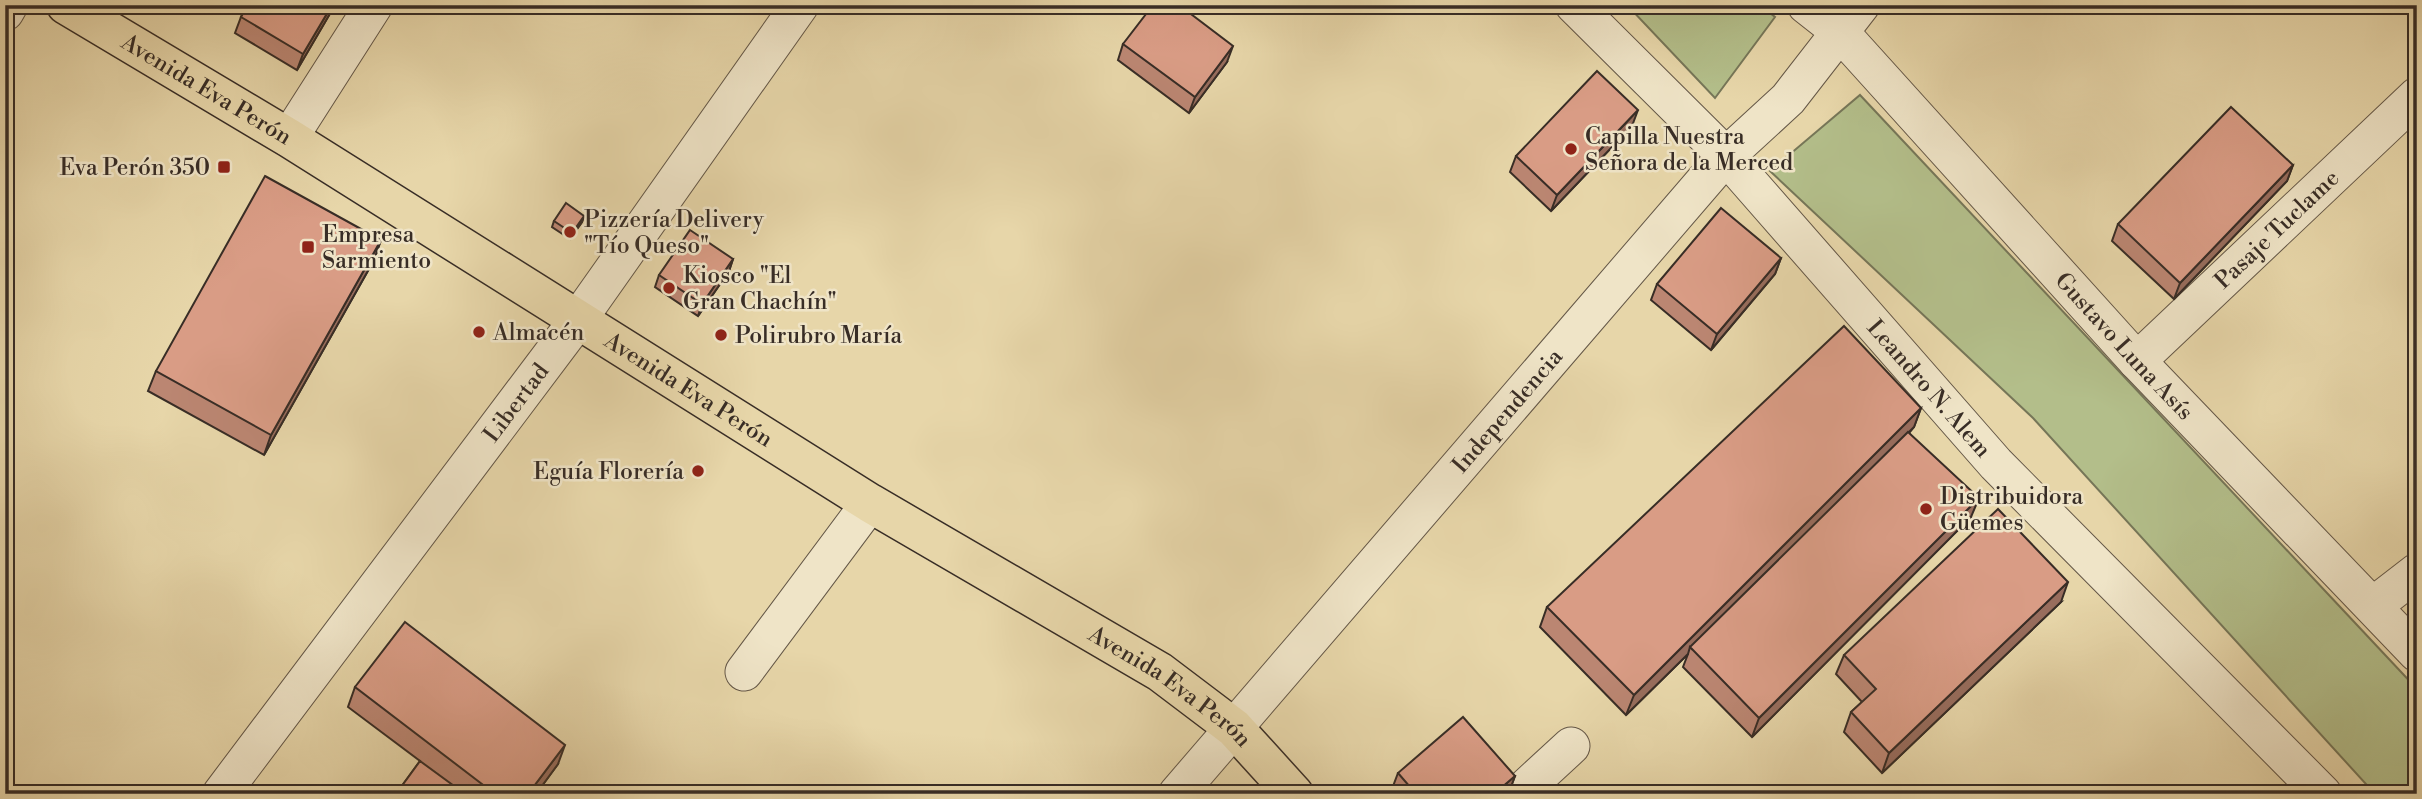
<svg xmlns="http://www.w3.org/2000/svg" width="2422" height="799" viewBox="0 0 2422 799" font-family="'Libre Bodoni',serif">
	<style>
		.green { fill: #b3be8a; stroke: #767658; stroke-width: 2 }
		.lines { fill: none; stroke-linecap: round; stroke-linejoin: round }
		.minor-casing { stroke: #645747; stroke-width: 39 }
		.major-casing { stroke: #382d26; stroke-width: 41 }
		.minor { stroke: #efe4c7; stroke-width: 37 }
		.major { stroke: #e7d6a9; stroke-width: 38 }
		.wall { fill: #bb8672; stroke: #382d26; stroke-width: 2 }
		.shaded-wall { fill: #986d5d; stroke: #382d26; stroke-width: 2 }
		.building { fill: #d99c85; stroke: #382d26; stroke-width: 2 }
		.poi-dot { fill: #8f2418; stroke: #efe4c7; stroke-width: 2.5 }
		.labels { text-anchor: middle; stroke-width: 5; stroke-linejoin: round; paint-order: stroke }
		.street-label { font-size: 23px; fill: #382d26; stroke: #efe4c7 }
		.poi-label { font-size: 23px; fill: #382d26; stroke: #efe4c7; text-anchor: start }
	</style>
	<rect width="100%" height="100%" fill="#e7d6a9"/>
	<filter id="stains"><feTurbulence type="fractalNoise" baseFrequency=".00286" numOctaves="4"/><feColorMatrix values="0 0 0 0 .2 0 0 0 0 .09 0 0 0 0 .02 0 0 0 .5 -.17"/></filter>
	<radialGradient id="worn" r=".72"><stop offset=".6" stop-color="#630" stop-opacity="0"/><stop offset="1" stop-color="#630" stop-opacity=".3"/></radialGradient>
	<g class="green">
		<path d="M1627 5H1760L1775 17 1715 98Z"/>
		<path d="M1860 95 2417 689V794H2375L2033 418 1770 171Z"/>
	</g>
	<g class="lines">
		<defs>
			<g id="minor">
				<path id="s1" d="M1574 5 1726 156 1996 464 2323 794"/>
				<path id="s2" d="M1806 5 1839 31 2137 361 2417 653"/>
				<path d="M5 12 9 5"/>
				<path d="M289 138 374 5"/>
				<path id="s3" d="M2137 361 2417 96"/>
				<path d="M2373 606 2417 572"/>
				<path d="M744 672 870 503"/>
				<path id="s4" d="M221 794 577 321 800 5"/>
				<path id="s5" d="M1177 794 1726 156 1788 99 1861 5"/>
				<path d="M1519 794 1571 746"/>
			</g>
			<g id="major">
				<path id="s6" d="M66 5 289 138 870 503 1160 672 1234 728 1294 794"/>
			</g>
		</defs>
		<use href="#minor" class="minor-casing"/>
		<use href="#major" class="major-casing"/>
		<use href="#minor" class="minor"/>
		<use href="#major" class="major"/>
	</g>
	<g class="wall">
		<path d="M248 5H335L297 70 235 33 241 17Z"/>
		<path d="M1123 44 1227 62 1189 113 1118 60Z"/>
		<path d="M1632 126 1551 211 1510 172 1516 156Z"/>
		<path d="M2293 165 2287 181 2174 299 2112 241 2118 224Z"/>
		<path d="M584 216 582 222 570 239 552 227 554 221Z"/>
		<path d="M381 240 374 260 264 455 148 391 156 371Z"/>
		<path d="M1781 258 1775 274 1711 350 1651 300 1657 284Z"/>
		<path d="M733 259 729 271 698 316 655 287 659 275Z"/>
		<path d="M1921 408 1914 427 1909 433 1971 517 1752 737 1683 667 1688 654 1626 715 1540 627 1547 607Z"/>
		<path d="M2061 602 1882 773 1844 732 1851 712 1862 702 1836 674 1844 655Z"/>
		<path d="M355 687 558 764 536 794H396L420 761 348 707Z"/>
		<path d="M1398 773 1515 776 1509 792 1507 794H1397L1392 789Z"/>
	</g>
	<g class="shaded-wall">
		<path d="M332 5H335L297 70 303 54Z"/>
		<path d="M1233 46 1227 62 1189 113 1195 97Z"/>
		<path d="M1638 110 1632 126 1551 211 1557 195Z"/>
		<path d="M2293 165 2287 181 2174 299 2180 283Z"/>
		<path d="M584 216 582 222 570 239 572 233Z"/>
		<path d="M381 240 374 260 264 455 271 435Z"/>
		<path d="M1781 258 1775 274 1711 350 1717 334Z"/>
		<path d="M733 259 729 271 698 316 702 304Z"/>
		<path d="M1921 408 1914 427 1692 649 1690 647 1688 654 1626 715 1634 695Z"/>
		<path d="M1979 498 1971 517 1752 737 1759 718Z"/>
		<path d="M2068 582 2061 602 1882 773 1889 753Z"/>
		<path d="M565 745 558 764 536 794H528Z"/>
		<path d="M1515 776 1509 792 1507 794H1494Z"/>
	</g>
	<g class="building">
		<path d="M248 5H332L303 54 241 17Z"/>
		<path d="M1153 5H1179L1233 46 1195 97 1123 44Z"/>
		<path d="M1597 71 1638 110 1557 195 1516 156Z"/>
		<path d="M2231 107 2293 165 2180 283 2118 224Z"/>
		<path d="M265 176 381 240 271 435 156 371Z"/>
		<path d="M566 203 584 216 572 233 554 221Z"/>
		<path d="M1721 208 1781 258 1717 334 1657 284Z"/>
		<path d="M690 230 733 259 702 304 659 275Z"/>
		<path d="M1844 326 1921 408 1634 695 1547 607Z"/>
		<path d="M1908 432 1979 498 1759 718 1690 647Z"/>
		<path d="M1998 509 2068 582 1889 753 1851 712 1876 689 1844 655Z"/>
		<path d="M405 622 565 745 528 794H495L355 687Z"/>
		<path d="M1463 717 1515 776 1494 794H1416L1398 773Z"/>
		<path d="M420 761 465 794H396Z"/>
		<path d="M266 788 275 794H262Z"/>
	</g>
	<g class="poi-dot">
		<circle cx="1571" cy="149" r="7"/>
		<rect x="217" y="160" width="14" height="14" rx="3.5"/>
		<circle cx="570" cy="232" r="7"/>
		<rect x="301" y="240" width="14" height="14" rx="3.5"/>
		<circle cx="669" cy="288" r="7"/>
		<circle cx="479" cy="332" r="7"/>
		<circle cx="721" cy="335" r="7"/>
		<circle cx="698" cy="471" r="7"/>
		<circle cx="1926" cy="509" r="7"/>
	</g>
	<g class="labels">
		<g class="street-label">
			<text dy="8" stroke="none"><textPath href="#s6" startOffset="164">Avenida Eva Perón</textPath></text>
			<text dy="8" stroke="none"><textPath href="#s3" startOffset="192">Pasaje Tuclame</textPath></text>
			<text dy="8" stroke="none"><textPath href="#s2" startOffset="467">Gustavo Luna Asís</textPath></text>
			<text dy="8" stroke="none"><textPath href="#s1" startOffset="523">Leandro N. Alem</textPath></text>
			<text dy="8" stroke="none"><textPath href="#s6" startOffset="732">Avenida Eva Perón</textPath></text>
			<text dy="8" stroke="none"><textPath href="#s4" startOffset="490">Libertad</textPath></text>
			<text dy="8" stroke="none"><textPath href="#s5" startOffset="506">Independencia</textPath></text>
			<text dy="8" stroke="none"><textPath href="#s6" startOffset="1298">Avenida Eva Perón</textPath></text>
		</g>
		<g class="poi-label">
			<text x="1585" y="144">Capilla Nuestra<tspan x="1585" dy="26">Señora de la Merced</tspan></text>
			<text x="210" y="175" text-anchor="end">Eva Perón 350</text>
			<text x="584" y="227">Pizzería Delivery<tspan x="584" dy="26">"Tío Queso"</tspan></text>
			<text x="322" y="242">Empresa<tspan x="322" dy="26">Sarmiento</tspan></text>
			<text x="683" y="283">Kiosco "El<tspan x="683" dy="26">Gran Chachín"</tspan></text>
			<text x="493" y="340">Almacén</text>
			<text x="735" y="343">Polirubro María</text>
			<text x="684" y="479" text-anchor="end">Eguía Florería</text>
			<text x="1940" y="504">Distribuidora<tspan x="1940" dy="26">Güemes</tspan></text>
		</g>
	</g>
	<rect width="2422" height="799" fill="none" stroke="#e7d6a9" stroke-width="28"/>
	<rect x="7" y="7" width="2408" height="785" fill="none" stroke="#382d26" stroke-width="3.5"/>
	<rect x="14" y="14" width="2394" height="771" fill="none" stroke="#382d26" stroke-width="2"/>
	<rect width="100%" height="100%" filter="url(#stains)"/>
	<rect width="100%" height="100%" fill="url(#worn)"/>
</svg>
